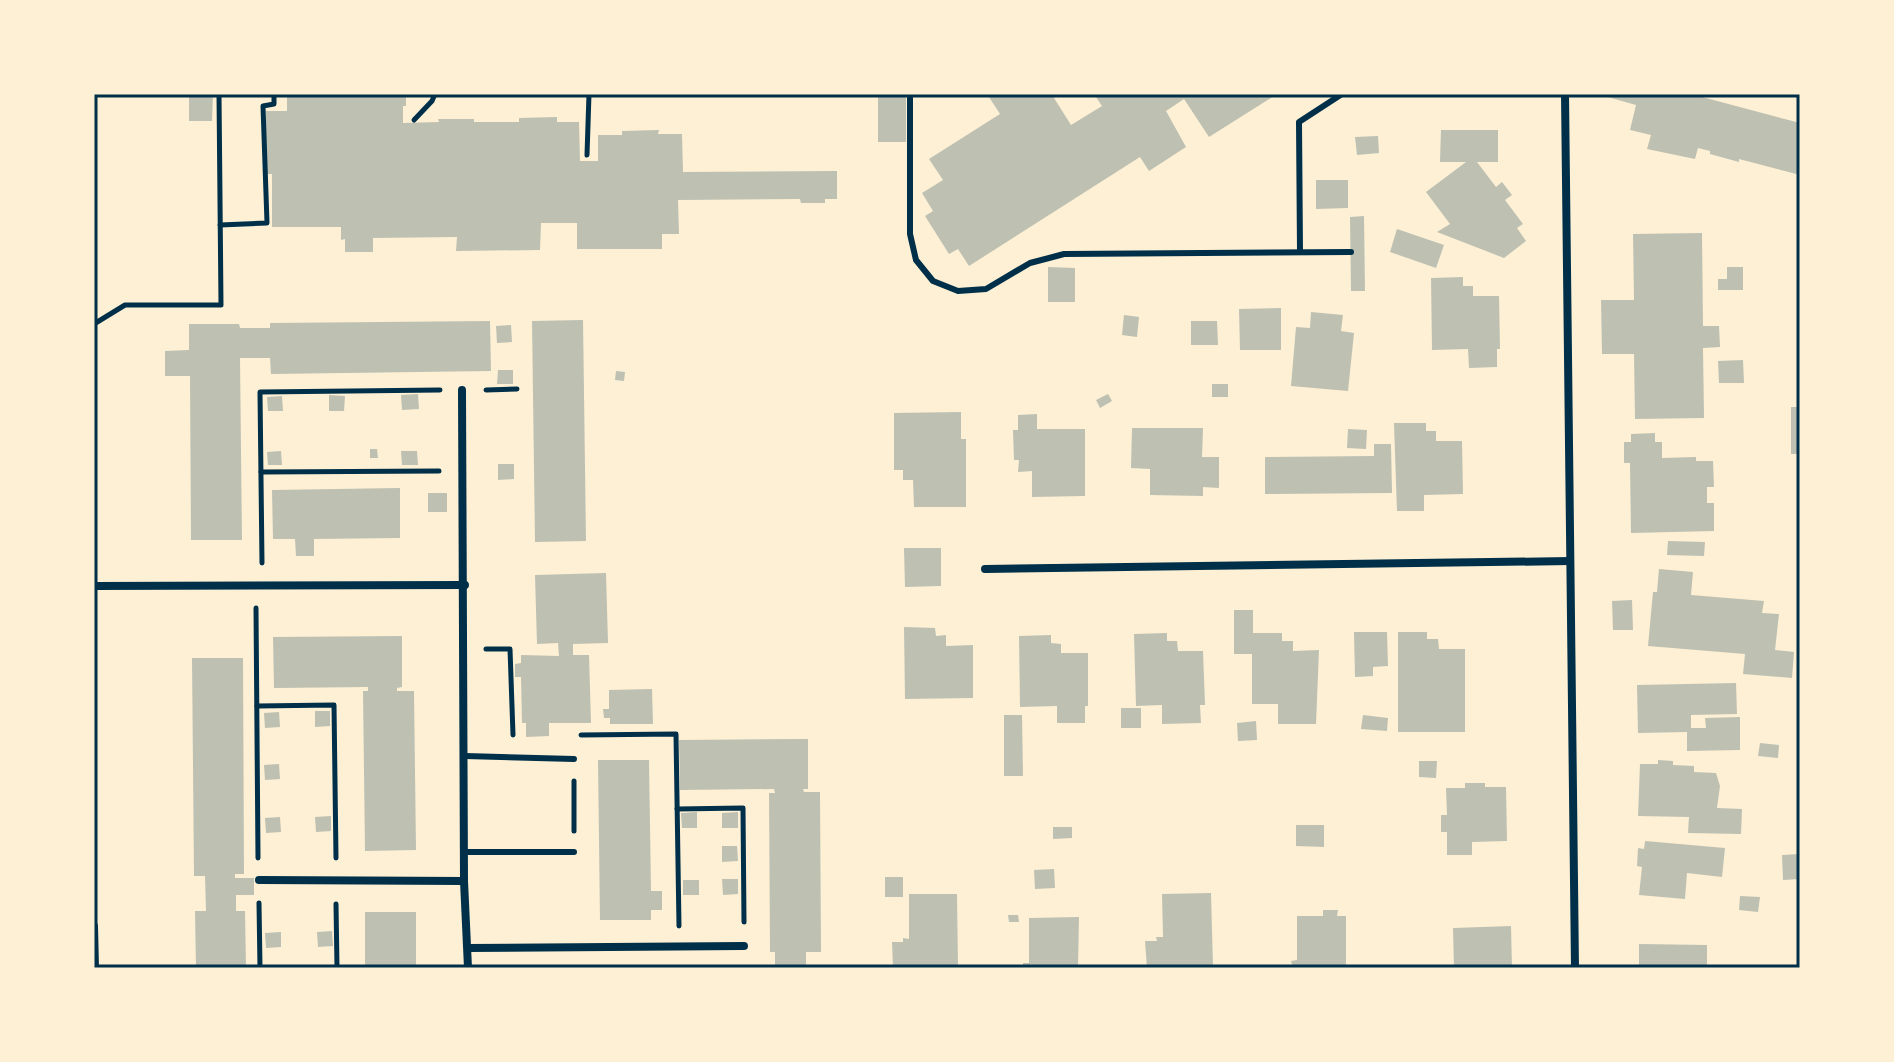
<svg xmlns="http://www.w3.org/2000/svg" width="1894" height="1062" viewBox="0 0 1894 1062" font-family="Jost,sans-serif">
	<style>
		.building { fill: #bec0b2 }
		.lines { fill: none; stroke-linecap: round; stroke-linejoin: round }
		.path { stroke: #003049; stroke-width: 5 }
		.service { stroke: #003049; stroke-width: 6 }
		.minor { stroke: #003049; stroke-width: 8 }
		.neatline { fill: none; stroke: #003049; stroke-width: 3 }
	</style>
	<rect width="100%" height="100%" fill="#fdf0d5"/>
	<g class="building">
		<path d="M189 94H213L212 121H189Z"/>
		<path d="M287 94H406V106H403V123L439 122 438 119H474V122H519V118L557 117V122H579L580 161H598V135H622V131L659 130 658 134H682L683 172 837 171V199H825V203H801L800 199 678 200 679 234H662V249H577V223H541L540 250 456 251 457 237 373 238V252H345V239L341 240V227H272V174H266V111H287Z"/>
		<rect x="878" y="94" width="28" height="48"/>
		<path d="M987 94H1060L1054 98 1071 125 1102 106 1094 94H1277L1209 137 1184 99 1166 111 1186 147 1149 171 1140 157 969 266 958 249 949 254 925 216 933 211 922 193 943 180 929 159 1000 114Z"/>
		<path d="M1597 94H1691L1800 123V175L1739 159V162L1710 154V151L1698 148 1695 159 1647 149 1651 135 1630 130 1636 105Z"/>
		<path d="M1441 130H1498V162H1477L1496 187 1502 182 1512 195 1505 200 1523 224 1517 228 1526 241 1504 258 1437 232 1450 224 1426 192 1466 162H1440Z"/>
		<path d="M1378 136 1379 153 1357 155 1355 137Z"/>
		<path d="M1316 180H1348V208L1316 209Z"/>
		<path d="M1364 216 1365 291H1351L1350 217Z"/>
		<path d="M1397 229 1444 245 1436 268 1390 252Z"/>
		<path d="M1702 233 1703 326H1719L1720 347 1703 348 1704 418 1635 419 1634 354H1602L1601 300H1634L1633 234Z"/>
		<path d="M1048 267 1075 268V302H1048Z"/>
		<path d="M1727 267H1743V290H1718V279H1727Z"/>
		<path d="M1463 277V286H1473V296H1499L1500 349H1497V367L1469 368 1468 349 1432 350 1431 278Z"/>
		<path d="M1281 308V350H1240L1239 309Z"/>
		<path d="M1311 312 1343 315 1341 331 1354 333 1348 391 1291 386 1296 327 1310 328Z"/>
		<path d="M1124 315 1139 317 1137 337 1122 335Z"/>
		<path d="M583 320 586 541 535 542 532 321Z"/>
		<path d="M490 321 491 371 271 374 270 358H240L242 540H191L190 376H165V351L189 350V324H239L240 328H270V323Z"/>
		<path d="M1191 321H1217L1218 345H1191Z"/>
		<path d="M511 325 512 342 497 343 496 326Z"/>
		<path d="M1743 360 1744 383H1719L1718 361Z"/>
		<path d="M498 370H513V384H497Z"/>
		<path d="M616 371 625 372 624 381 615 380Z"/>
		<rect x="1212" y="384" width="16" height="13"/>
		<path d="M418 394 419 409 402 410 401 395Z"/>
		<path d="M1108 394 1112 401 1100 408 1096 400Z"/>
		<path d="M329 395 345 396 344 411H329Z"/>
		<path d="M282 396 283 411H268L267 397Z"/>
		<rect x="1791" y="407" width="9" height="47"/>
		<path d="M961 412V439H966V507H914L913 480H903V470H894V413Z"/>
		<path d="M1037 414V429H1085V496L1032 497V471L1018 472 1019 460H1014L1013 430H1018V415Z"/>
		<path d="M1394 423H1426V431H1436V441H1462L1463 494 1424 495V511H1397Z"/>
		<path d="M1132 428H1203L1202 457H1219V488L1203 487V496L1150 495V469L1131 468Z"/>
		<path d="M1348 429 1367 430 1366 449 1347 448Z"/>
		<path d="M1655 433V442H1662V458L1696 457V461H1713L1714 487H1707V503H1714V531L1631 533 1630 463H1624V442H1631V434Z"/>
		<path d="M1374 444H1391L1392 493 1265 494V457L1374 456Z"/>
		<path d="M370 449H377L378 458H370Z"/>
		<path d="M281 451 282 465H268L267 452Z"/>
		<path d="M401 451H417L418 465H402Z"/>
		<path d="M498 464H514V479L498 480Z"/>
		<path d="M400 488V538L314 539V556H296L295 539H273L272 490Z"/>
		<rect x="428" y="493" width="19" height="19"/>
		<path d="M1668 541 1705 542 1704 556 1667 555Z"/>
		<path d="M904 548H941V586L905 587Z"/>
		<path d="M1659 569 1693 572 1691 595 1764 601 1762 613 1779 614 1775 650 1794 652 1792 678 1743 674 1745 654 1648 646 1653 592H1657Z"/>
		<path d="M606 573 608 643 573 644V655H589L591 723H549V736L526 737V723H522L521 677H515V664L521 663V655L559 656 558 643 537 644 535 575Z"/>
		<path d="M1632 600 1633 630H1613L1612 601Z"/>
		<path d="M1234 610H1253V633H1282V641H1293V651L1319 650 1316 724H1278V704H1252V654H1234Z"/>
		<path d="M904 627 935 628 936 636 946 635V646L973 645V698L905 699Z"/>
		<path d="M1354 632H1387L1388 666 1373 667V676L1355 677Z"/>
		<path d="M1398 632H1427V639H1438L1439 649H1465V732H1398Z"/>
		<path d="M1167 633V641H1177L1178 651H1203L1205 705H1200L1201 723 1162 724V705L1136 706 1134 634Z"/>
		<path d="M1051 635V643L1061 644V653H1088V706H1085V723H1057V706L1020 707 1019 636Z"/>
		<path d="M402 636V687L397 688V691H414L416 850 365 851 363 691H368V687L274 688 273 637Z"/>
		<path d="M192 658H243L244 874H235V878H254V895H236V911H245L246 968H196L195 911H206L205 876H194Z"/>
		<path d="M1736 683 1737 714 1691 715V728H1706L1705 718 1740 717V750L1687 751V732L1638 733 1637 685Z"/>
		<path d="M652 689 653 724H610V718H604L603 709H609V690Z"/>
		<rect x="1121" y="708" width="20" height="20"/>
		<path d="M315 711H330V726L315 727Z"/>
		<path d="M279 712 280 727 265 728 264 713Z"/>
		<path d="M1004 715H1022L1023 776H1004Z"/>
		<path d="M1363 715 1388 718 1387 731 1361 729Z"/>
		<path d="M1256 721 1257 740 1238 741 1237 723Z"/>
		<path d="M808 739V789H803L804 792H820L821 952H806V968H775V952H770L769 793H775L774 789 680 790 679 740Z"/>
		<path d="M1760 743 1779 745 1778 758 1758 756Z"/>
		<path d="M598 760H649L651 891H662V910H651V920H600Z"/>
		<path d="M1658 760 1673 761V765L1694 766V772L1716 773 1720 786 1717 808 1742 809 1741 834 1688 833 1689 817 1638 816 1640 764H1658Z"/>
		<path d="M1419 761H1437L1436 778 1419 777Z"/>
		<path d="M279 764 280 779 265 780 264 765Z"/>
		<path d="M1465 783H1485V787H1506L1507 841 1472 842V855H1447V832H1441V815H1447L1446 788H1465Z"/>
		<path d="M697 812V828H682L681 813Z"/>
		<path d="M738 812V828H722V813Z"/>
		<path d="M331 816V831L316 832 315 817Z"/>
		<path d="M280 817 281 832 266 833 265 818Z"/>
		<path d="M1296 825H1324V847L1296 846Z"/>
		<path d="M1053 827H1072V838L1053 839Z"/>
		<path d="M1645 841 1725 848 1722 877 1687 873 1685 899 1639 895 1642 867 1637 866 1638 848 1644 849Z"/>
		<path d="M722 846H737L738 861 722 862Z"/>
		<path d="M1800 854V879L1783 880 1782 855Z"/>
		<path d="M1054 869 1055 888 1035 889 1034 870Z"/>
		<rect x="885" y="877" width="18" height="20"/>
		<path d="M722 879H738V894L723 895Z"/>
		<rect x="683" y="880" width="16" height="15"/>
		<path d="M1211 893 1213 967 1147 968 1145 941H1157L1156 937H1163L1162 894Z"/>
		<path d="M909 894H957L958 968H893L892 942H903V938L909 939Z"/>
		<path d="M1740 896 1760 897 1758 912 1739 910Z"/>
		<path d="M1323 910H1338L1337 916H1346V968H1280V965H1292L1291 961 1297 960V916H1323Z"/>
		<rect x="365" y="912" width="51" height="56"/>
		<path d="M1008 915H1018L1019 922H1009Z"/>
		<path d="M1079 917 1078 968H1017V966L1023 965V963H1029V918Z"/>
		<path d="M1511 926 1512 968H1454L1453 928Z"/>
		<path d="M332 931 333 946 318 947 317 932Z"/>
		<path d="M281 932V947L266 948 265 933Z"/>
		<path d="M1639 944 1707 945V968H1639Z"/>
	</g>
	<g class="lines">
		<g class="path">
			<path d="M414 120 432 101 435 94"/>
			<path d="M587 155 589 94"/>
			<path d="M220 225 267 223 263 106 274 104V94"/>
			<path d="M94 324 125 305H221L219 94"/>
			<path d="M486 390 517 389"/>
			<path d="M261 472 439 471"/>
			<path d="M262 563 260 392 440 390"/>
			<path d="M256 608 258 858"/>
			<path d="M486 649H510L513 735"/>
			<path d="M257 706 334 705 336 858"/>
			<path d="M581 735 676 734 679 926"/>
			<path d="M574 781V831"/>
			<path d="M677 809 743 808 744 922"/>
			<path d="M259 903 260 968"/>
			<path d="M336 904 337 968"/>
		</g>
		<g class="service">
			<path d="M910 94V234L916 260 933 281 958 291 986 289 1030 263 1064 254 1351 252"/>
			<path d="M1300 252 1299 122 1342 94"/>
			<path d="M465 756 574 759"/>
			<path d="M464 852H574"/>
		</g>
		<g class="minor">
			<path d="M1565 94 1575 968"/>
			<path d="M462 390 464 881 468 968"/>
			<path d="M985 569 1570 561"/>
			<path d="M94 586 465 585"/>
			<path d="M259 880 464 881"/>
			<path d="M94 926 95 968"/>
			<path d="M468 948 744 946"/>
		</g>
	</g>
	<rect width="1894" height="1062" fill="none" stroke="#fdf0d5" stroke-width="192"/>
	<rect x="96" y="96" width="1702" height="870" class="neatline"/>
</svg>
